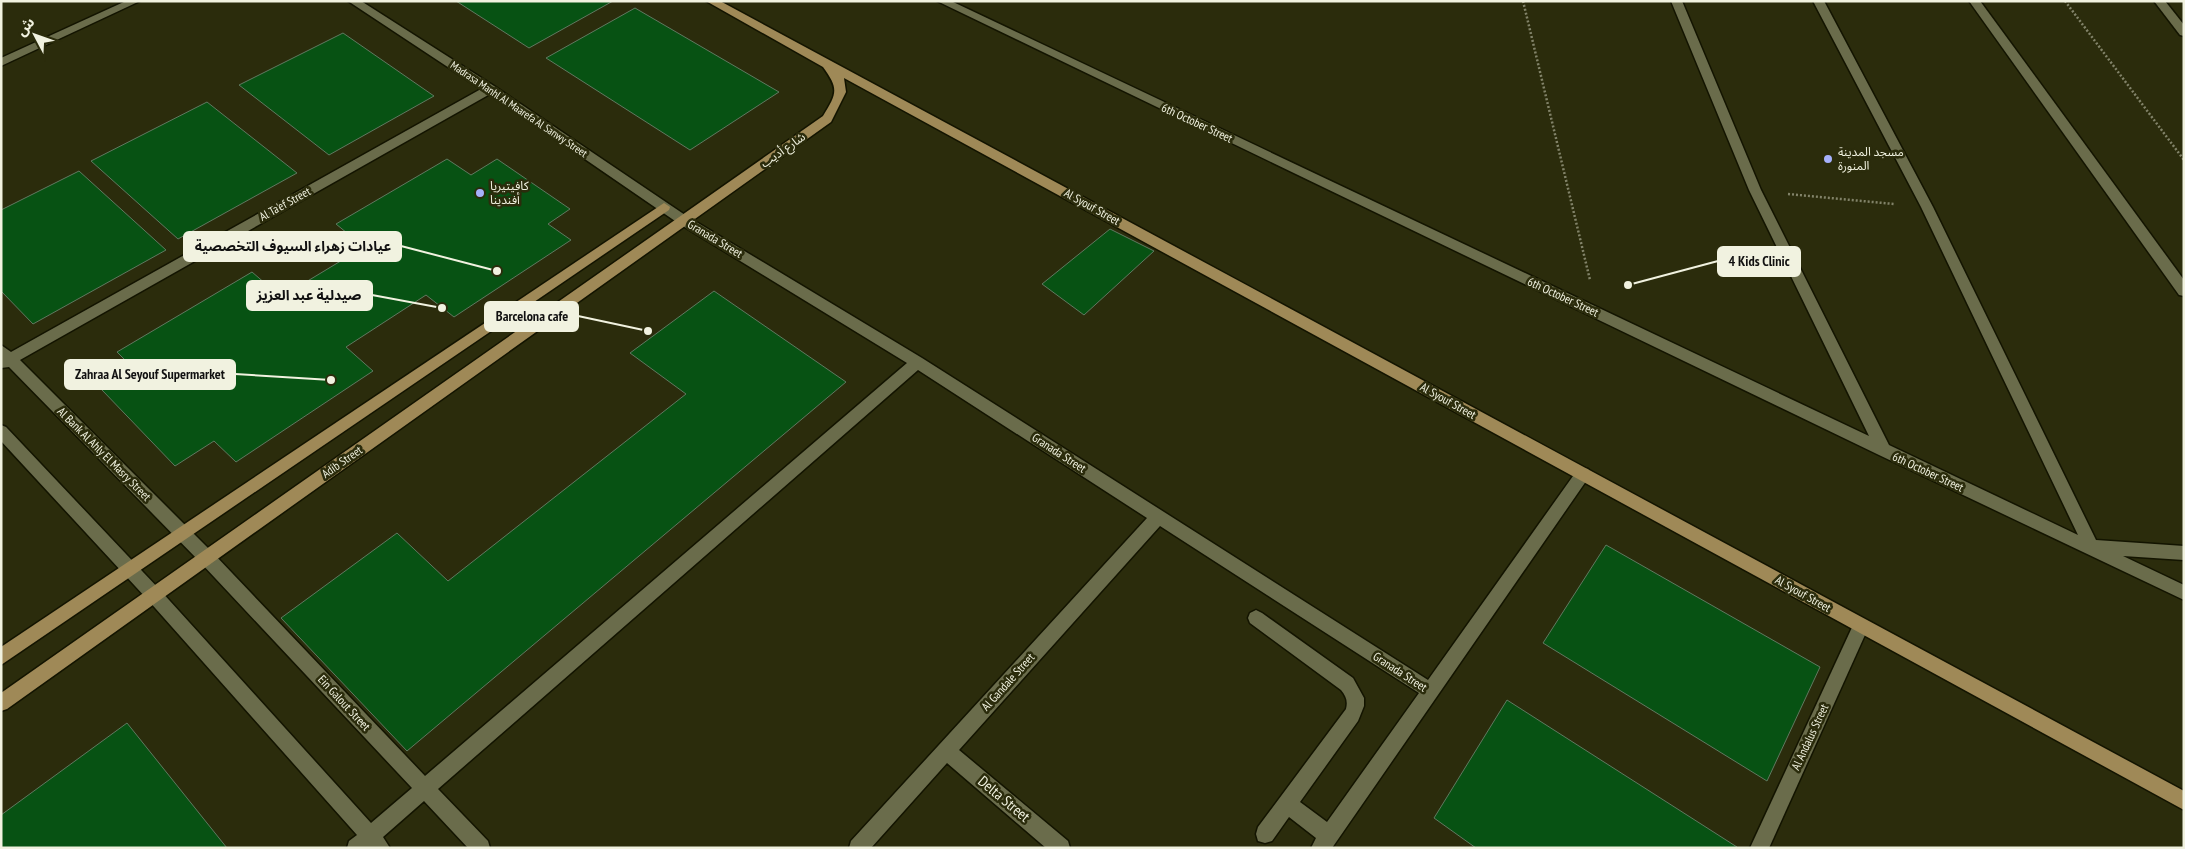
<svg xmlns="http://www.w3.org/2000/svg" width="2185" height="849" viewBox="0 0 2185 849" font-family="'PT Sans Narrow','Noto Sans Arabic',sans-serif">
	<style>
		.building { fill: #075213; stroke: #607960 }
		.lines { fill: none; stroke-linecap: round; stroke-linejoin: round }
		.minor-casing { stroke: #131400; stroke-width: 3 }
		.major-casing { stroke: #131400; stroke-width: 3 }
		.path { stroke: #828369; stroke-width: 2.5; stroke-dasharray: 2 2; stroke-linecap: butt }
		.minor { fill: #6a6c4b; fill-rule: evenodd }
		.major { fill: #9f8957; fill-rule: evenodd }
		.poi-dot { fill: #a6b1fc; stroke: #2b2c0c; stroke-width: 2 }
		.labels { text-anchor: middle; stroke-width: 5; stroke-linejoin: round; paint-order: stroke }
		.far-street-label { font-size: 11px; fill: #f1f2e0; stroke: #2b2c0c }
		.street-label { font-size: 12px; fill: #f1f2e0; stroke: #2b2c0c }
		.poi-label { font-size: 12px; fill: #f1f2e0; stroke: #2b2c0c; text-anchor: start }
		.near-street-label { font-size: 15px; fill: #f1f2e0; stroke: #2b2c0c }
		.leader { fill: none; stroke: #f1f2e0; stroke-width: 2 }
		.callout-dot { fill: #f1f2e0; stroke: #2b2c0c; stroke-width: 2 }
		.callout { fill: #f1f2e0; stroke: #f1f2e0; stroke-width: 2 }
		.callout-label { font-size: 14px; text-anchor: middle; font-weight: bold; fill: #111 }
	</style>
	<rect width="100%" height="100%" fill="#2b2c0c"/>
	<g class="building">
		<path d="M456 1H613L529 48Z"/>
		<path d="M635 8 779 92 690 150 546 58Z"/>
		<path d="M343 33 434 96 329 155 239 85Z"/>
		<path d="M207 102 297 173 178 239 91 161Z"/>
		<path d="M447 159 471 175 497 159 570 209 548 224 571 240 454 317 426 295 346 347 373 371 236 462 214 441 175 466 102 390 135 370 117 352 252 272 281 297 364 247 336 224Z"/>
		<path d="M79 171 166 250 33 324 1 291V210Z"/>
		<path d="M1110 229 1154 251 1084 315 1042 284Z"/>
		<path d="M714 291 846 382 407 751 281 618 397 533 448 581 686 394 630 353Z"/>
		<path d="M1606 545 1820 667 1767 781 1543 643Z"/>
		<path d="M1507 700 1737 847 1736 848H1476L1434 818Z"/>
		<path d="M127 723 227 848H1V815Z"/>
	</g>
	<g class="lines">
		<defs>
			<g id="minor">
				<path d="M126 1H140L1 66V58Z"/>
				<path d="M348 1H361L494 86 688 217 922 358 1428 680 1578 469 1583 468 1588 469 1591 474 1332 848H1311L1316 838 1289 817 1272 841 1265 843 1258 841 1256 834 1258 827 1346 709C1348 701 1346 696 1341 690L1250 623 1248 618 1250 613 1256 610 1262 613 1353 678 1364 698V706L1358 721 1300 802 1327 822 1419 693 1160 526 959 750 1068 841 1070 848H1046L947 763 871 848H849L851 841 1147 518 918 370 438 789 488 841 490 848H468L424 801 383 837 390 848H347L349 841 357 835 148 600 1 441V425L6 427 160 590 371 823 412 788 201 563 9 367 1 368V345L11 352 481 89ZM490 94 678 223 907 363 425 776 213 553 20 360Z"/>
				<path d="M937 1H951L1869 436 1749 190 1671 1H1682L1761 190 1889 445 2078 535 1921 207 1813 1H1824L1933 207 2096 540 2184 546V560L2123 556 2184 585V600L1879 455Z"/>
				<path d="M1969 1H1980L2184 280V296L2179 295Z"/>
				<path d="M2154 1H2165L2184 25V36L2180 35Z"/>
				<path d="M1861 618 1867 621 1869 626 1769 848H1750L1855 621Z"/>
			</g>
			<g id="major">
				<path d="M706 1H720L2184 791V810L844 78 846 92 831 122 7 709 1 711V693L823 116C837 93 839 89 823 67Z"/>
				<path d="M664 203 670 207 669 210 1 665V647Z"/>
			</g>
		</defs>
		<use href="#minor" class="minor-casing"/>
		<use href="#major" class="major-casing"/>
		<g class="path">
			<path d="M1523 1 1590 280"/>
			<path d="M2065 1 2184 160"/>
			<path d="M1788 194 1894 204"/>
		</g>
		<use href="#minor" class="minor"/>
		<use href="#major" class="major"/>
	</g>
	<g class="poi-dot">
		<circle cx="1828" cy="159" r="5"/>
		<circle cx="480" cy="193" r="5"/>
	</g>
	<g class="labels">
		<g class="far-street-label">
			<text transform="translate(519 109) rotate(34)" y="4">Madrasa Manhl Al Maarefa Al Sanwy Street</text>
		</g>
		<g class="street-label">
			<text transform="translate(1197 123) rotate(25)" y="4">6th October Street</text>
			<text transform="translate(783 150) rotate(-35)" y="4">شارع أديب</text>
			<text transform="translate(285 204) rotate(-29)" y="4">Al Ta'ef Street</text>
			<text transform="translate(1092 207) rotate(29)" y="4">Al Syouf Street</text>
			<text transform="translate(715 239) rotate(31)" y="4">Granada Street</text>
			<text transform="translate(1563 297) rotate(25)" y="4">6th October Street</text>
			<text transform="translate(1448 401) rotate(29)" y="4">Al Syouf Street</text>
			<text transform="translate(1059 453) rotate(33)" y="4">Granada Street</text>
			<text transform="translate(104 454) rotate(45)" y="4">Al Bank Al Ahly El Masry Street</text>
			<text transform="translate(342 462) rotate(-35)" y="4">Adib Street</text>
			<text transform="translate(1928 472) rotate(25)" y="4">6th October Street</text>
			<text transform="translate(1803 594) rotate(29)" y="4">Al Syouf Street</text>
			<text transform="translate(1400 672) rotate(33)" y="4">Granada Street</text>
			<text transform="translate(1008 682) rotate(-48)" y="4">Al Gandale Street</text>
			<text transform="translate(344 703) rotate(47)" y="4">Ein Galout Street</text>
			<text transform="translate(1810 737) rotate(-65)" y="4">Al Andalus Street</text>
		</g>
		<g class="poi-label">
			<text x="1838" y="156">مسجد المدينة<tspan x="1838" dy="14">المنورة</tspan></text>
			<text x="490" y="190">كافيتيريا<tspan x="490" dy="14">أفندينا</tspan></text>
		</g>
		<g class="near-street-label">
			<text transform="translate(1004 799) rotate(40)" y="5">Delta Street</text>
		</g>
	</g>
	<path class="leader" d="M497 271L401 246M1628 285L1718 261M442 308L372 295M648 331L578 316M331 380L235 374"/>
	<g class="callout-dot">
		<circle cx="497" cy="271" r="5"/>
		<circle cx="1628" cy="285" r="5"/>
		<circle cx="442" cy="308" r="5"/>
		<circle cx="648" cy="331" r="5"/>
		<circle cx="331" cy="380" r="5"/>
	</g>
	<g class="callout">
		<rect x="184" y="232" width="217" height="29" rx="5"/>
		<rect x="1718" y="247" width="82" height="29" rx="5"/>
		<rect x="247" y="281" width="125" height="29" rx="5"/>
		<rect x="485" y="302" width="93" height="29" rx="5"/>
		<rect x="65" y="360" width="170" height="29" rx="5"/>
	</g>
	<g class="callout-label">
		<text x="293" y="251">عيادات زهراء السيوف التخصصية</text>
		<text x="1759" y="266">4 Kids Clinic</text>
		<text x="309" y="300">صيدلية عبد العزيز</text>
		<text x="532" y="321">Barcelona cafe</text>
		<text x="150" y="379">Zahraa Al Seyouf Supermarket</text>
	</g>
	<rect width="2185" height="849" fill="none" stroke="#f1f2e0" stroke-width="5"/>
	<g transform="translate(35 35) rotate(311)" stroke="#2b2c0c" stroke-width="4" paint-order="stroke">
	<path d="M0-4L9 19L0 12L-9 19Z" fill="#f1f2e0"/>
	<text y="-8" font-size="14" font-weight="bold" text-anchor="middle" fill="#f1f2e0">ش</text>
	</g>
</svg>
